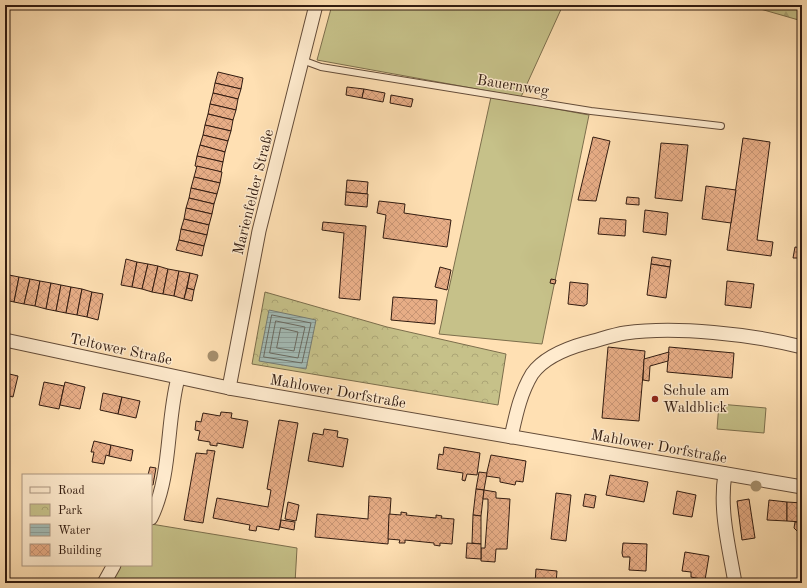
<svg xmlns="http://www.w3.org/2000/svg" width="807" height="588" viewBox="0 0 807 588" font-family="'Old Standard TT',serif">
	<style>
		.grass { fill: #c6c189; stroke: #7c6e4c }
		.forest { fill: url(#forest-firs); stroke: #7c6e4c }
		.park { fill: url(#park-crowns); stroke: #7c6e4c }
		.water { fill: url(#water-rules); stroke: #757b73 }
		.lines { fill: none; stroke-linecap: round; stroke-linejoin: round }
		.shore { stroke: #6a6b62; stroke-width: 1 }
		.building { fill: url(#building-cross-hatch); stroke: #311b10 }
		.service-casing { stroke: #644c39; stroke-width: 8 }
		.minor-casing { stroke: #644c39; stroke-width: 15 }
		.service { stroke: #ffebce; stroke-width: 6 }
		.minor { stroke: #ffebce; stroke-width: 13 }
		.tree { fill: #a68f6d }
		.poi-dot { fill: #8f2418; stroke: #ffebce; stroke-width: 1.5 }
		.labels { text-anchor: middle; stroke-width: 3; stroke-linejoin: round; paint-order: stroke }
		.street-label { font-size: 15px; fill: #311b10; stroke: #ffebce }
		.poi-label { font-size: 15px; fill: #311b10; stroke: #ffebce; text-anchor: start }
	</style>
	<defs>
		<pattern id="forest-firs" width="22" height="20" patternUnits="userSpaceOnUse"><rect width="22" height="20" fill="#c6c189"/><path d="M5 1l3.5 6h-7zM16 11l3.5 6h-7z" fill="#aba575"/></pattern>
		<pattern id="park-crowns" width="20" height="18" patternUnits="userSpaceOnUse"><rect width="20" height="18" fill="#c6c189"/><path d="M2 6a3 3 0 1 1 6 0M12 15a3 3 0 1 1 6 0" fill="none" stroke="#aba575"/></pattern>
		<pattern id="water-rules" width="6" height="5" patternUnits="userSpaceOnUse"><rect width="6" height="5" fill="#a3bbb5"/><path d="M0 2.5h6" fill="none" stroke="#8da09b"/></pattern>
		<pattern id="building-cross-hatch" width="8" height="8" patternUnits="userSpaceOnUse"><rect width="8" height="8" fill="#e7ad86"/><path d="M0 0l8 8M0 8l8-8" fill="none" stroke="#c79473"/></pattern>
	</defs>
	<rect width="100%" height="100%" fill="#ffe0b3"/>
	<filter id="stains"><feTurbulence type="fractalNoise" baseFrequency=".005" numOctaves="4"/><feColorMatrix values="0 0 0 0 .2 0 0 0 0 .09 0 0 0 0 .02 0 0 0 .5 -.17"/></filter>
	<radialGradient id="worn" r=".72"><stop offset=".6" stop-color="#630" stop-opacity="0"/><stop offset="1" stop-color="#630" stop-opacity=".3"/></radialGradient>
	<g class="grass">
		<path d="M332 5H563L521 97 317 60Z"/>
		<path d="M491 97 589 115 542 344 439 334Z"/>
		<path d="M719 404 766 408 764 433 717 429Z"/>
		<path d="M151 524 297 548 295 583H110L119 565H151Z"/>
	</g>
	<path class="forest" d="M750 5H802V21L750 6Z"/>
	<path class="park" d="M265 292 387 327 506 354 498 405 252 364Z"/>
	<path class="water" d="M269 310 316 320 306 369 259 361Z"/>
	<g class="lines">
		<g class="shore">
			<path d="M272 315 311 323 302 363 264 357Z"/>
			<path d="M276 321 305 327 298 358 270 353Z"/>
			<path d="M281 328 298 332 294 351 277 348Z"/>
		</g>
	</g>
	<g class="building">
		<path d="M218 72 243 78 241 89 215 83Z"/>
		<path d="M215 83 241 89 238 99 213 93Z"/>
		<path d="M347 87 364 89 362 98 346 95Z"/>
		<path d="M364 89 385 93 383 102 362 98Z"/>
		<path d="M213 93 238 99 236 110 210 104Z"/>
		<path d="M391 95 413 99 411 107 390 103Z"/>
		<path d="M210 104 236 110 233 120 208 114Z"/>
		<path d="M208 114 233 120 231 131 205 125Z"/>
		<path d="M205 125 231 131 228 141 203 135Z"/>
		<path d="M203 135 228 141 225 152 200 145Z"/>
		<path d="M593 137 610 141 596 201 578 200Z"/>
		<path d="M743 138 770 142 757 240 773 242 771 256 727 250Z"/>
		<path d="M661 143 688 145 682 201 655 198Z"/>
		<path d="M200 145 225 152 223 162 197 156Z"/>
		<path d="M197 156 223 162 221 172 195 166Z"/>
		<path d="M197 166 222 172 220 183 194 177Z"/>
		<path d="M194 177 220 183 217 194 191 188Z"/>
		<path d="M347 180 368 182 367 194 346 192Z"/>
		<path d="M706 186 736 190 731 223 702 219Z"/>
		<path d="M191 188 217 194 214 204 189 198Z"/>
		<path d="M346 192 368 194 367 207 345 205Z"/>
		<path d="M627 197 639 198V205L626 204Z"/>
		<path d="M189 198 214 204 212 214 186 208Z"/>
		<path d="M379 201 405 204 404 213 451 220 447 247 383 238 386 215 377 213Z"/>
		<path d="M186 208 212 214 209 225 184 219Z"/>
		<path d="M645 210 668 213 666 235 643 232Z"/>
		<path d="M600 218 626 220 625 236 598 234Z"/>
		<path d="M184 219 209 225 207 235 181 229Z"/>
		<path d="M323 222 366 226 360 300 339 298 344 233 322 230Z"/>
		<path d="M181 229 207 235 204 246 179 240Z"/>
		<path d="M179 240 204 246 202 256 176 250Z"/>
		<path d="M795 247 802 248V258H793Z"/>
		<path d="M652 257 671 260 670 267 651 264Z"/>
		<path d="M126 259 137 262 132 287 121 285Z"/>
		<path d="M137 262 148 264 142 289 132 287Z"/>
		<path d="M148 264 158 266 152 292 142 289Z"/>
		<path d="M651 264 670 267 666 298 647 295Z"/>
		<path d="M158 266 168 269 163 294 152 292Z"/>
		<path d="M440 267 451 270 447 290 435 287Z"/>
		<path d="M168 269 179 271 174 296 163 294Z"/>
		<path d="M179 271 190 273 184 299 174 296Z"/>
		<path d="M190 273 198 275 194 290 187 288Z"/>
		<path d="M5 274 9 275 5 293Z"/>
		<path d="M9 275 19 277 14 302 5 300Z"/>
		<path d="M19 277 30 279 24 304 14 302Z"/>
		<path d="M30 279 40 281 35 306 24 304Z"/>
		<path d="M551 279 556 280 555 284 550 283Z"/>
		<path d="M40 281 51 283 46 309 35 306Z"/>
		<path d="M727 281 754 284 751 308 725 305Z"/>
		<path d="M570 282 588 284 587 304 584 306 568 304Z"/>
		<path d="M51 283 61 285 56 311 46 309Z"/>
		<path d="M61 285 71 287 66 313 56 311Z"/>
		<path d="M71 287 82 289 77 315 66 313Z"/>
		<path d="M187 288 194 290 192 301 184 299Z"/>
		<path d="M82 289 92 292 87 317 77 315Z"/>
		<path d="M92 292 103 294 98 320 87 317Z"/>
		<path d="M393 297 437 300 435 324 391 320Z"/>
		<path d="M608 347 645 351 639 421 602 418Z"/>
		<path d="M669 347 734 353 732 378 667 372Z"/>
		<path d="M669 352 668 361 650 366 649 381 643 380 644 359Z"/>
		<path d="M5 373 18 376 13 397 5 395Z"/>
		<path d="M44 382 64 386 59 409 39 405Z"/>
		<path d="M65 382 85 387 80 409 60 405Z"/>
		<path d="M103 393 122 397 118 414 100 410Z"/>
		<path d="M122 397 140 401 136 418 118 414Z"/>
		<path d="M221 412 232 413 231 418 248 421 243 448 217 443V446L210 445V442L198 440 200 431 195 430 196 421 201 422 203 413 220 416Z"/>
		<path d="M279 420 298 423 279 530 257 526 256 531 249 530 250 525 213 518 217 498 268 507 271 490 267 489Z"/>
		<path d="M324 429 338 431 337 437 348 439 343 467 308 461 313 433 323 435Z"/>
		<path d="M94 441 111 445 109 456 106 455 104 464 92 462 94 452H91Z"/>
		<path d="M111 445 133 450 131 461 109 456Z"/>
		<path d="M444 447 480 453 477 475 467 474 465 481 462 480 463 473 437 469 439 454 443 455Z"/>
		<path d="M207 450 215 451 214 456 203 523 184 520 196 453 207 454Z"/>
		<path d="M491 455 526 461 523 482 516 481 515 485 500 482V478L486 476Z"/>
		<path d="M150 467 156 468 153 485H151V475H148Z"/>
		<path d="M479 472 487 473 484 490 476 489Z"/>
		<path d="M610 475 648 482 644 502 606 495Z"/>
		<path d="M476 489 484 490 481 516 473 515Z"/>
		<path d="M484 490 496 492V498L510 499 507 549H496L495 562 481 561V548H485L488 508V499H483Z"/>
		<path d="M677 491 696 495 692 517 673 514Z"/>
		<path d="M556 493 571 495 566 541 551 539Z"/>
		<path d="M585 494 596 496 594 508 583 506Z"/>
		<path d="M369 496 391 498 388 544 315 537 317 514 368 519Z"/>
		<path d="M749 499 755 538 742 540 737 501Z"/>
		<path d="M769 500 787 502V521L767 520Z"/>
		<path d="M288 502 299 505 296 521 285 519Z"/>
		<path d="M787 502 802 503V522L787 521Z"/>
		<path d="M401 512 407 513 406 515 436 518V515L442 516 441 518 454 519 452 544 440 543V546L434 545V543L405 540V543H399L400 540 388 539 389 514 401 515Z"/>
		<path d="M473 515 481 516V544L472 543Z"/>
		<path d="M281 520 295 522 294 530 280 527Z"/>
		<path d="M795 522 802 523V531H797L794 528Z"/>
		<path d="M467 543 481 544V559L466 558Z"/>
		<path d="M623 543 647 544 646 571 629 570 630 557H623L622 553Z"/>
		<path d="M685 552 709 556 705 580 691 577V572L682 571Z"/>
		<path d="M536 569 557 571 556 583H535Z"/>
	</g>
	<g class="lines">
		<defs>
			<path id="service" d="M302 60 321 67 591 111 721 126"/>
			<g id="minor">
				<path d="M5 340 229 388 802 487"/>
				<path d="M229 388 259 231 316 5"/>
				<path d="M511 437C516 415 520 394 532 374 544 357 568 348 586 343 599 340 612 335 625 333 676 326 751 334 802 347"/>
				<path d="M725 474C719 510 729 547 735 583"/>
				<path d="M151 518C172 475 166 423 178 378"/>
				<path d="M104 583 114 565"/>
			</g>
		</defs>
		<use href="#service" class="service-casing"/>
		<use href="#minor" class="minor-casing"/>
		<use href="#service" class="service"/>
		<use href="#minor" class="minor"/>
	</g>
	<g class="tree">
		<circle cx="213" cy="356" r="5.5"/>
		<circle cx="756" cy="486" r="5.5"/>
	</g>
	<circle class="poi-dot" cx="655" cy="399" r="4"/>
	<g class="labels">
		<g class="street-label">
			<text transform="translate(513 85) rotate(9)" y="5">Bauernweg</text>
			<text transform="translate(253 192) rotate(-76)" y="5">Marienfelder Straße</text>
			<text transform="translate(121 349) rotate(12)" y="5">Teltower Straße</text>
			<text transform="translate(338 391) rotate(10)" y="5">Mahlower Dorfstraße</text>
			<text transform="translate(659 446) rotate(10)" y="5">Mahlower Dorfstraße</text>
		</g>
		<g class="poi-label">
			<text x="663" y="395">Schule am<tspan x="663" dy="17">Waldblick</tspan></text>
		</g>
	</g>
	<rect width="807" height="588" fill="none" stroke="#ffe0b3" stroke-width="20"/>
	<rect x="6" y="6" width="795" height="576" fill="none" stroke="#311b10" stroke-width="2"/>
	<rect x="10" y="10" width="787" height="568" fill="none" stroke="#311b10"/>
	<rect x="22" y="474" width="130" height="92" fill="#ffebce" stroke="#ad9882"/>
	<rect x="30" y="487" width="20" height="6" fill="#ffebce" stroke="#ad9882"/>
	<text x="58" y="494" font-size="12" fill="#311b10">Road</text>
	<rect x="30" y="504" width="20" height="12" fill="url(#park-crowns)" stroke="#ad9882"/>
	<text x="58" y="514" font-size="12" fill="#311b10">Park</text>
	<rect x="30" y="524" width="20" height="12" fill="url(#water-rules)" stroke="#ad9882"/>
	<text x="58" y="534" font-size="12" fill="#311b10">Water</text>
	<rect x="30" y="544" width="20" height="12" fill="url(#building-cross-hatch)" stroke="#ad9882"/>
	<text x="58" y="554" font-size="12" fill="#311b10">Building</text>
	<rect width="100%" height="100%" filter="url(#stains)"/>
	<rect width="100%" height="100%" fill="url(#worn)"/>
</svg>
